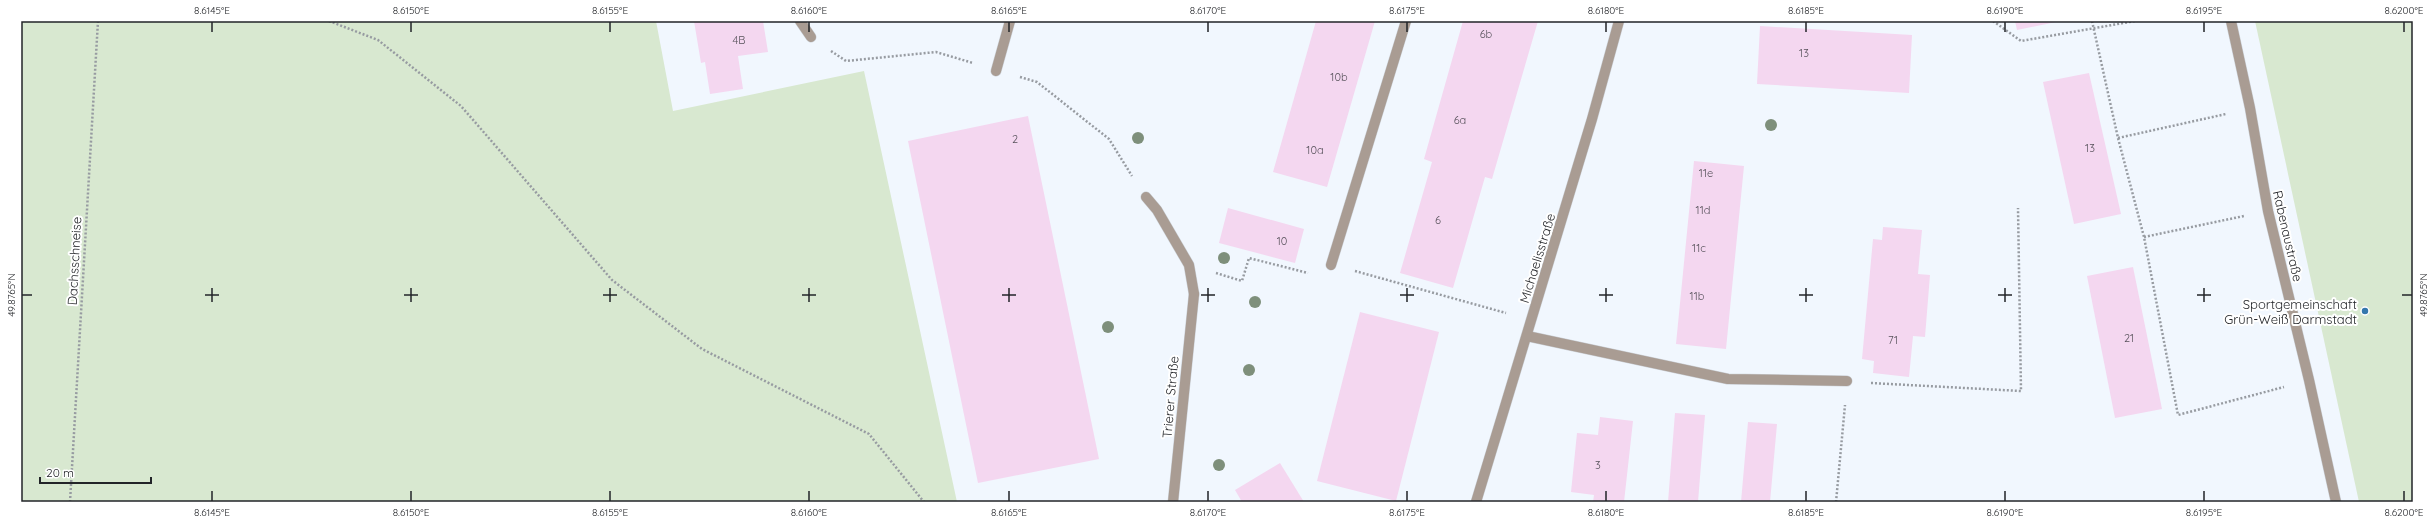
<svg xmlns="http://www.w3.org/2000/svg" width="2434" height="523" viewBox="0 0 2434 523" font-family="Quicksand,sans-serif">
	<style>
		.green { fill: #d8e8d0 }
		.building { fill: #f4d7f0 }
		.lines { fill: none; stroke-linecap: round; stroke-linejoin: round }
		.service-casing { stroke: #ccd1d7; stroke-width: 11 }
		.minor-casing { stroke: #ccd1d7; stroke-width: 11 }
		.tertiary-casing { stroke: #ccd1d7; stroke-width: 11 }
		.path { stroke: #979ba1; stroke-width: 2.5; stroke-dasharray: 2 2; stroke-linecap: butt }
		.service { stroke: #a99c93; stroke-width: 10 }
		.minor { stroke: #a99c93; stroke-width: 10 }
		.tertiary { stroke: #a99c93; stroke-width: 10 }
		.tree { fill: #7e8f7b }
		.ticks { fill: none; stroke: #222428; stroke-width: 1.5 }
		.poi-dot { fill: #3477ad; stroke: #fff; stroke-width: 1.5 }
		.labels { text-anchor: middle; stroke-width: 4; stroke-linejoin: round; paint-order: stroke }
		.number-label { font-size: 11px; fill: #56515a }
		.street-label { font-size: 13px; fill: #222428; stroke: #fff }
		.poi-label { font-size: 13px; fill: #222428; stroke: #fff; text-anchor: end }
		.neatline { fill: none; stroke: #222428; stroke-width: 1.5 }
		.ticks-label { font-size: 10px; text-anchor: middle; fill: #222428 }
	</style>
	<rect width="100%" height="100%" fill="#f1f7fe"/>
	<g class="green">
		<path d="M21 21H656L673 111 864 71 957 502H21Z"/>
		<path d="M2255 21H2413V502H2359Z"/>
	</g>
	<g class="building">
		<path d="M694 21H763L768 52 738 56 743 89 710 94 705 62 701 63Z"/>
		<path d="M1316 21H1375L1327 187 1273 172Z"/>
		<path d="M1463 21H1538L1492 179 1485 177 1453 288 1400 273 1432 162 1424 159Z"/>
		<path d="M2015 21H2056V22L2017 30Z"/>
		<path d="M1760 26 1912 35 1909 93 1757 84Z"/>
		<path d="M2089 73 2121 214 2074 224 2043 82Z"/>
		<path d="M1028 116 1099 459 978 483 908 141Z"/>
		<path d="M1694 161 1744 166 1726 349 1676 344Z"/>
		<path d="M1228 208 1304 229 1295 263 1219 243Z"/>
		<path d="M1883 227 1922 230 1918 274 1930 275 1925 337 1913 336 1909 377 1873 373 1874 361 1862 359 1873 239 1882 240Z"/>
		<path d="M2133 267 2162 409 2115 418 2087 276Z"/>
		<path d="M1360 312 1439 332 1396 501 1317 481Z"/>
		<path d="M1675 413 1705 415 1698 502H1668Z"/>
		<path d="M1600 417 1633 421 1624 502H1593L1594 495 1571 492 1577 433 1598 435Z"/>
		<path d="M1748 422 1777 424 1770 502H1741Z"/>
		<path d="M1280 463 1304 502H1242L1235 490Z"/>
	</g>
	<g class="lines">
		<defs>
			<g id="service">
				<path d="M996 71 1010 21"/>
				<path d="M1146 197 1157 210 1189 265 1194 294"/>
				<path d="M1331 265 1406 21"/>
				<path d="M1527 336 1728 379 1847 381"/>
			</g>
			<g id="minor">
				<path d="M800 21 811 37"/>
				<path d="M2231 21 2250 108 2268 211 2309 380 2336 502"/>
				<path d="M1173 502 1194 294"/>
			</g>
			<path id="tertiary" d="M1476 502 1592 119 1619 21"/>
		</defs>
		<use href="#service" class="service-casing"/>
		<use href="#minor" class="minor-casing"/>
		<use href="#tertiary" class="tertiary-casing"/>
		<g class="path">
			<path d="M329 21 378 40 461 106 612 280 702 349 869 434 924 502"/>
			<path d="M1993 21 2021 41 2135 21"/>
			<path d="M2092 21 2118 138 2144 237 2178 415 2284 387"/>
			<path d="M831 51 846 61 936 52 973 63"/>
			<path d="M1020 77 1037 82 1109 139 1132 176"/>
			<path d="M2118 138 2226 114"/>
			<path d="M2144 237 2244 216"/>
			<path d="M1355 271 1506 313"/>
			<path d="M1216 273 1242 281 1249 258 1308 273"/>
			<path d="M1871 383 2021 391 2018 208"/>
			<path d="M70 502 98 21"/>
			<path d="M1836 502 1845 405"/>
		</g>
		<use href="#service" class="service"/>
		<use href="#minor" class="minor"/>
		<use href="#tertiary" class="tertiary"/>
	</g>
	<g class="tree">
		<circle cx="1771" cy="125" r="6"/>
		<circle cx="1138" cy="138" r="6"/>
		<circle cx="1224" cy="258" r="6"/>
		<circle cx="1255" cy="302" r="6"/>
		<circle cx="1108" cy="327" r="6"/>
		<circle cx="1249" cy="370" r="6"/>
		<circle cx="1219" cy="465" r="6"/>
	</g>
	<path class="ticks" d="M212 22V32M411 22V32M610 22V32M809 22V32M1009 22V32M1208 22V32M1407 22V32M1606 22V32M1806 22V32M2005 22V32M2204 22V32M2404 22V32M212 288V302M411 288V302M610 288V302M809 288V302M1009 288V302M1208 288V302M1407 288V302M1606 288V302M1806 288V302M2005 288V302M2204 288V302M22 295H32M205 295H219M404 295H418M603 295H617M802 295H816M1002 295H1016M1201 295H1215M1400 295H1414M1599 295H1613M1799 295H1813M1998 295H2012M2197 295H2211M2402 295H2412M212 491V501M411 491V501M610 491V501M809 491V501M1009 491V501M1208 491V501M1407 491V501M1606 491V501M1806 491V501M2005 491V501M2204 491V501M2404 491V501"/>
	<circle class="poi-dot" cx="2365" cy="311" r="4"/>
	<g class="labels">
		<g class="number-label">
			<text x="1486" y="38">6b</text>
			<text x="739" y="44">4B</text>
			<text x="1804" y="57">13</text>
			<text x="1339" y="81">10b</text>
			<text x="1460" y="124">6a</text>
			<text x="1015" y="143">2</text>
			<text x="2090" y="152">13</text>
			<text x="1315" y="154">10a</text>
			<text x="1706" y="177">11e</text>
			<text x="1703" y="214">11d</text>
			<text x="1438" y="224">6</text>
			<text x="1282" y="245">10</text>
			<text x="1699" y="252">11c</text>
			<text x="1697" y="300">11b</text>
			<text x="2129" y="342">21</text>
			<text x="1893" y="344">71</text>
			<text x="1598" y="469">3</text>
		</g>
		<g class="street-label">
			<text transform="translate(2288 236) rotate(77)" y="5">Rabenaustraße</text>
			<text transform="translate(1537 258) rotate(-73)" y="5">Michaelisstraße</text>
			<text transform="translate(74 261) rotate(-87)" y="5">Dachsschneise</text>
			<text transform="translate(1170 397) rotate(-85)" y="5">Trierer Straße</text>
		</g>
		<g class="poi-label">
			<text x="2357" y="309">Sportgemeinschaft<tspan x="2357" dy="15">Grün-Weiß Darmstadt</tspan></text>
		</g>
	</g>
	<rect width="2434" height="523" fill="none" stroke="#ffffff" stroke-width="44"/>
	<path d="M40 477v6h111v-6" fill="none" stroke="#222428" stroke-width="2"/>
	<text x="46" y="477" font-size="12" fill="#222428" stroke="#ffffff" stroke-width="3" paint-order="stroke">20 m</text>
	<rect x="22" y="22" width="2390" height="479" class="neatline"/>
	<g class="ticks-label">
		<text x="212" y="14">8.6145°E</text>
		<text x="411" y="14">8.6150°E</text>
		<text x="610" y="14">8.6155°E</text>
		<text x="809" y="14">8.6160°E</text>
		<text x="1009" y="14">8.6165°E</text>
		<text x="1208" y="14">8.6170°E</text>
		<text x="1407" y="14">8.6175°E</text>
		<text x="1606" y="14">8.6180°E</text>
		<text x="1806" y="14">8.6185°E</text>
		<text x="2005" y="14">8.6190°E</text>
		<text x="2204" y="14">8.6195°E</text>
		<text x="2404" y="14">8.6200°E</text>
		<text transform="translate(11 295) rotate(-90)" y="4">49.8765°N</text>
		<text transform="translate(2423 295) rotate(-90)" y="4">49.8765°N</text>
		<text x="212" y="516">8.6145°E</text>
		<text x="411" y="516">8.6150°E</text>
		<text x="610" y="516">8.6155°E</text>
		<text x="809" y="516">8.6160°E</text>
		<text x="1009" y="516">8.6165°E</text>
		<text x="1208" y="516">8.6170°E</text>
		<text x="1407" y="516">8.6175°E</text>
		<text x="1606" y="516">8.6180°E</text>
		<text x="1806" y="516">8.6185°E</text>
		<text x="2005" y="516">8.6190°E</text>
		<text x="2204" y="516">8.6195°E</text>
		<text x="2404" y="516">8.6200°E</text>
	</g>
</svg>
